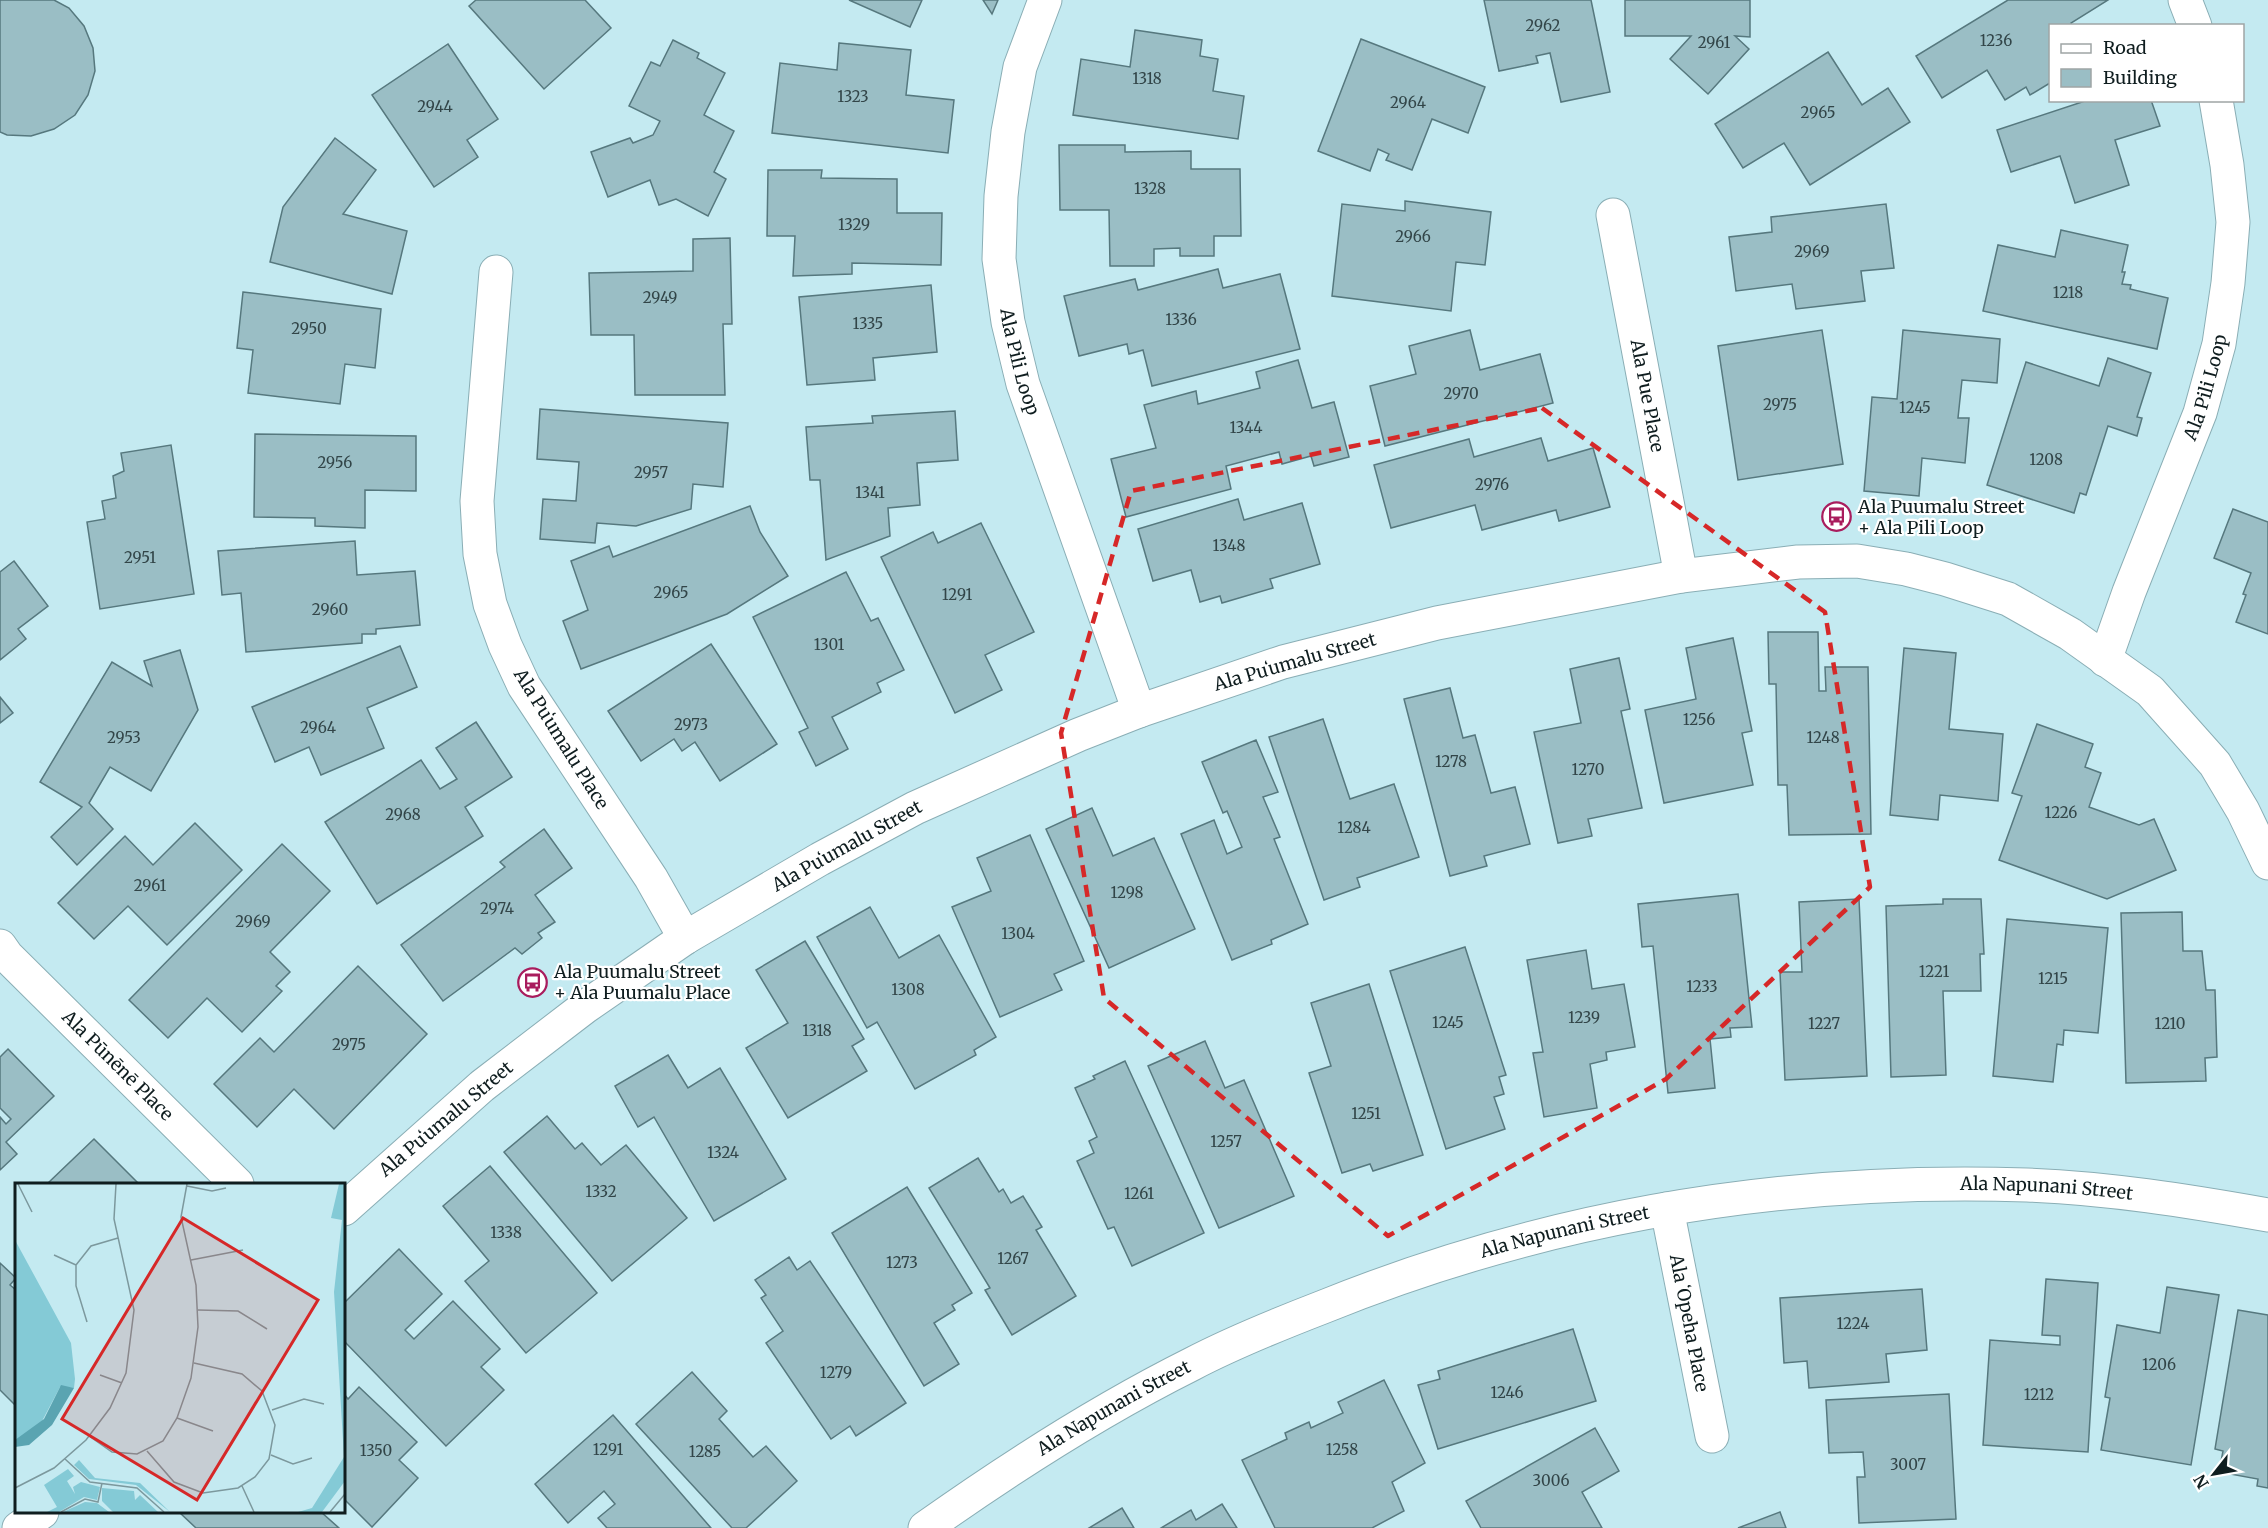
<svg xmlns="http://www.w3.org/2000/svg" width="2268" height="1528" viewBox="0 0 2268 1528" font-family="Merriweather,serif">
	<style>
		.building { fill: #9abec5; stroke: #56787e; stroke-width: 1.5 }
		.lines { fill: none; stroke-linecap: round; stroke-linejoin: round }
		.street-casing { stroke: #8aaeb5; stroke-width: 35 }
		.secondary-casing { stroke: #8aaeb5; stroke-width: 35 }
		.street { stroke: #fff; stroke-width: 33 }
		.secondary { stroke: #fff; stroke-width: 33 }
		.marked { fill: none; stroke: #d62828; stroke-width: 4.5; stroke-dasharray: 12 8; stroke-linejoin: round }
		.labels { text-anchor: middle; stroke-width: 4.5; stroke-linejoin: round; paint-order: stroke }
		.number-label { font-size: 15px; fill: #324548 }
		.street-label { font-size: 18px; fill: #0f1d1f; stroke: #fff }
		.poi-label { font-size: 18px; fill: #0f1d1f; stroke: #fff; text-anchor: start }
		.inset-road { fill: none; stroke: #7c989d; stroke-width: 1.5 }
		.view { fill: #d62828; fill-opacity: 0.15; stroke: #d62828; stroke-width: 3 }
		.inset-edge { fill: none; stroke: #0f1d1f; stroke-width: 3 }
	</style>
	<rect width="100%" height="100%" fill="#c4eaf1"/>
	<g class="building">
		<path d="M0 0H54L69 8 84 26 93 48 95 71 88 95 75 115 54 129 31 136 7 135 0 132Z"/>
		<path d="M476 0H585L611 28 544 89 469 6Z"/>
		<path d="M849 0H922L910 27Z"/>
		<path d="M983 0H998L992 14Z"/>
		<path d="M1484 0H1591L1610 92 1561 102 1550 53 1536 56 1538 63 1499 71Z"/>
		<path d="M1625 0H1750V37L1735 36 1749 49 1708 94 1670 59 1691 36H1625Z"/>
		<path d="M2008 0H2108L2071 23 2072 26H2050V83L2030 95 2026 87 2005 100 1987 70 1942 98 1916 56Z"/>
		<path d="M1135 30 1202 40 1200 56 1218 59 1213 91 1244 96 1238 139 1073 115 1081 59 1130 67Z"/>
		<path d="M1361 39 1485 87 1468 133 1432 119 1412 170 1386 160 1389 154 1378 149 1370 171 1318 151Z"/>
		<path d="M673 40 699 53 697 58 725 73 704 115 734 131 714 172 726 179 708 216 676 199 659 205 650 180 608 197 591 152 630 138 633 143 653 135 660 121 629 106 651 62 660 66Z"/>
		<path d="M839 43 911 50 906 95 954 100 948 153 772 133 780 63 837 70Z"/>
		<path d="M448 44 498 119 467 140 478 157 434 187 372 95Z"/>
		<path d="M1828 52 1862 105 1888 88 1910 122 1810 185 1784 143 1743 168 1715 124Z"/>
		<path d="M2088 100H2151L2160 126 2115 140 2129 185 2075 203 2060 156 2011 172 1997 130Z"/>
		<path d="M335 138 376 170 343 214 407 231 392 294 270 262 283 207Z"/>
		<path d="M1059 145H1125V152L1191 151V169H1240L1241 236H1214V256H1180V248L1154 249V266H1110L1109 210H1060Z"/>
		<path d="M768 170H822L821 178 897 179V213H942L941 265 852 263V274L793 276 795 236H767Z"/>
		<path d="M1405 201 1491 212 1485 265 1456 262 1451 311 1332 296 1342 204 1405 211Z"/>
		<path d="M1886 204 1894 268 1861 271 1865 301 1796 309 1792 284 1736 291 1729 237 1772 232 1771 217Z"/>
		<path d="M2061 230 2128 245 2122 272H2125L2122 284 2131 285 2130 289 2168 298 2157 349 1983 311 1998 245 2055 257Z"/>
		<path d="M730 238 732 324H723L725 395H635L634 335H591L589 273 693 271V239Z"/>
		<path d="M1218 269 1223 288 1280 274 1300 349 1152 386 1143 350 1129 354 1127 344 1079 356 1064 296 1135 279 1138 290Z"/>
		<path d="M931 285 937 352 873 358 875 380 807 385 799 297Z"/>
		<path d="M243 292 381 309 375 368 345 364 340 404 248 393 253 350 237 348Z"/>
		<path d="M1470 330 1480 370 1540 354 1553 403 1385 446 1370 386 1416 374 1409 346Z"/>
		<path d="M1822 330 1843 464 1738 480 1718 346Z"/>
		<path d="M1903 330 2000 339 1997 383 1962 380 1958 418H1969L1965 463 1922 458 1919 496 1864 491 1872 397 1897 399Z"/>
		<path d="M2108 358 2151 373 2137 417 2142 418 2137 436 2108 426 2086 495 2080 493 2074 513 1987 485 2026 362 2099 386Z"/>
		<path d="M1298 360 1312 408 1334 402 1349 457 1314 466 1311 456 1282 464 1279 452 1226 466 1231 489 1126 517 1111 459 1156 448 1144 405 1196 391 1198 404 1260 388 1256 372Z"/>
		<path d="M540 409 728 423 723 487 693 484 691 509 636 526 597 523 595 543 540 539 543 499 576 501 579 462 537 459Z"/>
		<path d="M955 411 958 460 917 463 920 505 888 508 890 536 826 560 820 480H810L806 427 873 423 872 416Z"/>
		<path d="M255 434 416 436V491L365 490V528L315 526V518L254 517Z"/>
		<path d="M1541 438 1548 461 1593 448 1610 507 1559 521 1556 510 1482 530 1475 505 1391 528 1374 465 1469 439 1474 457Z"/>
		<path d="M171 445 194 594 100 609 87 522 105 519 102 501 116 498 113 476 124 471 121 453Z"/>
		<path d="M1238 499 1244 520 1302 503 1320 564 1270 579 1273 588 1222 603 1220 596 1200 602 1191 570 1153 581 1138 529Z"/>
		<path d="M750 506 760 532 788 576 727 614 581 669 563 621 588 610 571 561 609 546 613 557Z"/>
		<path d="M2233 509 2268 522V634L2236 622 2246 595 2243 594 2251 573 2214 558Z"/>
		<path d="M981 523 1034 632 985 655 1002 690 955 713 881 557 933 532 938 543Z"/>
		<path d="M355 541 357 575 415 571 420 625 376 629V634H362V643L246 652 241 593 222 595 218 551Z"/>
		<path d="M14 561 48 606 18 629 26 639 0 660V572Z"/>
		<path d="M846 572 871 621 878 618 904 670 877 683 881 692 832 717 848 749 816 766 799 732 808 728 753 617Z"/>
		<path d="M1768 632H1818L1819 691H1826L1825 667H1868L1871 834 1789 835 1787 785H1778L1776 684H1769Z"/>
		<path d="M1733 638 1752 731 1742 733 1753 785 1664 803 1645 710 1696 699 1686 648Z"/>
		<path d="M711 644 777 744 720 781 695 742 682 751 674 739 641 761 608 711Z"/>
		<path d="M400 646 417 687 367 708 384 748 321 775 309 747 275 762 252 707Z"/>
		<path d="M1904 648 1956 653 1949 729 2003 734 1998 801 1940 795 1938 820 1890 815Z"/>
		<path d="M180 650 198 710 151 791 110 767 89 803 113 829 77 865 51 837 82 807 40 782 112 662 152 686 144 661Z"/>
		<path d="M1619 658 1630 709 1621 711 1642 808 1588 819 1592 836 1558 843 1534 732 1581 723 1570 669Z"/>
		<path d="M1450 688 1463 738 1475 735 1491 793 1515 787 1530 844 1484 856 1487 866 1450 876 1404 699Z"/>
		<path d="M0 697 13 713 0 723Z"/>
		<path d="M1323 719 1350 799 1394 784 1419 857 1357 878 1360 887 1324 900 1269 737Z"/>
		<path d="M476 722 512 777 465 807 483 836 377 904 325 822 421 760 440 789 457 779 436 748Z"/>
		<path d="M2037 724 2093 744 2085 767 2101 773 2089 807 2139 825 2154 819 2176 870 2107 899 1999 860 2022 796 2012 793Z"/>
		<path d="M1256 740 1278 792 1263 797 1280 837 1274 839 1308 924 1271 940 1272 944 1232 960 1181 834 1214 820 1227 854 1242 847 1227 811 1223 813 1202 762Z"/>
		<path d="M1092 808 1113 856 1154 838 1195 929 1109 968 1046 829Z"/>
		<path d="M195 823 242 870 167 945 128 906 94 939 58 903 125 836 153 865Z"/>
		<path d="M544 829 572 868 535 895 555 922 538 933 542 938 522 954 515 948 443 1001 401 945 505 867 500 862Z"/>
		<path d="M1030 835 1084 961 1054 974 1062 990 1000 1017 952 907 991 891 977 858Z"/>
		<path d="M282 844 330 891 270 952 290 972 276 986 282 991 242 1032 207 998 168 1038 129 1000Z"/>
		<path d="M1738 894 1752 1027 1730 1028 1731 1037 1710 1039 1715 1088 1668 1093 1653 946 1642 947 1638 904Z"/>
		<path d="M1859 899 1867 1076 1785 1080 1780 972H1802L1799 902Z"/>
		<path d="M1943 899H1981L1984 954H1980L1981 991H1943L1946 1075 1891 1077 1886 906 1943 904Z"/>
		<path d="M870 907 899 958 939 935 996 1037 974 1050 976 1055 915 1089 877 1022 867 1028 817 937Z"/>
		<path d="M2182 912 2183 951H2202L2206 990H2215L2217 1057 2205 1058 2206 1081 2126 1083 2121 913Z"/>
		<path d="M2007 919 2108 928 2098 1033 2064 1030 2063 1045 2057 1044 2053 1082 1993 1076Z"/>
		<path d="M805 941 864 1039 852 1046 867 1071 788 1118 746 1048 788 1023 756 970Z"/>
		<path d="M1465 947 1506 1075 1499 1077 1504 1094 1494 1097 1505 1129 1446 1149 1390 971Z"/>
		<path d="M1586 950 1592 989 1624 984 1635 1047 1606 1052 1607 1060 1590 1064 1597 1108 1544 1117 1533 1053 1543 1052 1527 960Z"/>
		<path d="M358 966 427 1034 334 1129 294 1089 257 1127 214 1084 260 1038 274 1052Z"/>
		<path d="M1369 984 1423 1155 1373 1171 1370 1164 1342 1173 1309 1073 1331 1066 1311 1003Z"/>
		<path d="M1205 1041 1225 1088 1244 1080 1294 1196 1219 1228 1148 1066Z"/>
		<path d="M8 1049 54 1096 6 1142 17 1154 0 1170V1117L6 1124 11 1119 0 1108V1057Z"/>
		<path d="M668 1055 688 1088 720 1068 786 1179 714 1221 654 1117 638 1127 615 1086Z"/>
		<path d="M1125 1061 1204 1233 1132 1266 1114 1227 1108 1229 1077 1161 1094 1153 1089 1141 1097 1137 1075 1088 1095 1079 1093 1076Z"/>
		<path d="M547 1116 575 1149 582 1143 601 1165 626 1145 687 1218 612 1281 504 1152Z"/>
		<path d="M94 1139 139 1184H47Z"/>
		<path d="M978 1158 999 1192 1003 1189 1011 1203 1023 1196 1042 1227 1036 1230 1076 1296 1012 1335 985 1290 990 1288 929 1188Z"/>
		<path d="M490 1166 597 1293 526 1353 465 1281 489 1261 443 1206Z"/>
		<path d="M907 1187 972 1293 952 1305 955 1310 934 1323 959 1364 924 1386 832 1233Z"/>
		<path d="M399 1249 442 1294 405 1330 414 1339 453 1301 500 1349 481 1367 504 1390 446 1446 344 1341V1303Z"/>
		<path d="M789 1257 797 1270 810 1261 906 1403 856 1436 850 1426 831 1439 766 1343 783 1331 761 1298 766 1295 755 1280Z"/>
		<path d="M0 1263 16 1278 10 1285 16 1290V1406L0 1390Z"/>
		<path d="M2046 1279 2098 1283 2088 1452 1983 1445 1990 1340 2060 1345V1336L2042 1335Z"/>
		<path d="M2167 1287 2219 1295 2191 1465 2101 1450 2110 1398 2105 1397 2117 1325 2160 1333Z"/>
		<path d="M1922 1289 1927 1350 1886 1354 1889 1382 1809 1388 1807 1361 1784 1363 1780 1298Z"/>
		<path d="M2238 1310 2268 1315V1488L2257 1486 2258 1479 2219 1472 2223 1451 2215 1449Z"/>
		<path d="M1573 1329 1596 1401 1438 1449 1418 1385 1440 1379 1438 1371Z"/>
		<path d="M692 1372 727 1411 719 1419 753 1457 766 1446 797 1481 746 1528H732L636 1424Z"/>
		<path d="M1384 1380 1425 1463 1392 1482 1404 1511 1372 1528H1275L1242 1460 1287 1439 1285 1433 1309 1422 1311 1428 1343 1413 1338 1402Z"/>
		<path d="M359 1387 417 1442 399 1460 418 1478 372 1527 344 1499V1394L348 1399Z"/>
		<path d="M1949 1394 1956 1519 1859 1523 1857 1477H1865L1863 1452 1829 1453 1826 1400Z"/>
		<path d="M613 1415 711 1528H607L598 1518 615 1504 604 1491 568 1523 535 1484Z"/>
		<path d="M1595 1428 1619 1471 1582 1492 1602 1528H1481L1466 1501Z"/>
		<path d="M1222 1504 1237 1528H1161L1191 1510 1196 1520Z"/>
		<path d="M1122 1508 1134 1528H1089Z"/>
		<path d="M179 1512H321L339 1528H196Z"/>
		<path d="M1780 1512 1786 1528H1738Z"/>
	</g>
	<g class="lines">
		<defs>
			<g id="street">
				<path id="s1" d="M1045 0 1020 67 1008 132 1001 196 999 259 1008 322 1023 384 1139 711"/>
				<path d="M2185 0 2195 26"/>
				<path id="s2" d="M1613 215 1681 576"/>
				<path d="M496 272 477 501 480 554 490 604 505 645 524 686 651 878 685 938"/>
				<path id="s3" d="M2105 660 2129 592 2200 413 2219 344 2228 283 2233 222 2227 165 2216 100"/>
				<path id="s4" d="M0 946 7 956 237 1184"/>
				<path d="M344 1209 482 1086 585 1007 685 938 820 859 915 808 1078 735 1139 711 1283 662 1437 623 1681 576 1798 562 1857 561 1906 569 1945 579 2008 599 2070 634 2150 691 2215 764 2243 811 2268 863"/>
				<path d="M1667 1209 1712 1436"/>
				<path d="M19 1528 42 1512"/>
			</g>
			<g id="secondary">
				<path id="s5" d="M925 1528C1011 1467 1098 1411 1192 1364 1234 1342 1279 1324 1323 1307 1548 1216 1785 1177 2027 1185 2108 1188 2189 1201 2268 1215"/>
			</g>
		</defs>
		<use href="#street" class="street-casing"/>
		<use href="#secondary" class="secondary-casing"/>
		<use href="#street" class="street"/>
		<use href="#secondary" class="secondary"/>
	</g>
	<path class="marked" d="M1542 408 1825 612 1870 887 1666 1079 1388 1236 1104 998 1061 733 1131 491Z"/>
	<defs>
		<symbol id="bus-ring" viewBox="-11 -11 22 22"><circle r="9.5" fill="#fff" stroke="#a91c5d" stroke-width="1.5"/><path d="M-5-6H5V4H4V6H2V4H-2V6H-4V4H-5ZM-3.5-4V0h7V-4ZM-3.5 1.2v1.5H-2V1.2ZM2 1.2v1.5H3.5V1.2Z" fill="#a91c5d"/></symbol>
	</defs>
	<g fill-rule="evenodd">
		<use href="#bus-ring" x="1820" y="500" width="33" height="33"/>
		<use href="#bus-ring" x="516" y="966" width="33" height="33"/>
	</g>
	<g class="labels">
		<g class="number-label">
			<text x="1543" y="31">2962</text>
			<text x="1996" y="46">1236</text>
			<text x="1714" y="48">2961</text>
			<text x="1147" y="84">1318</text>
			<text x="853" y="102">1323</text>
			<text x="1408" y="108">2964</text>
			<text x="435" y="112">2944</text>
			<text x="1818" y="118">2965</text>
			<text x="1150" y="194">1328</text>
			<text x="854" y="230">1329</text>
			<text x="1413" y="242">2966</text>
			<text x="1812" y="257">2969</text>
			<text x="2068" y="298">1218</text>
			<text x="660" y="303">2949</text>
			<text x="1181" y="325">1336</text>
			<text x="868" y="329">1335</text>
			<text x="309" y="334">2950</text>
			<text x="1461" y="399">2970</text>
			<text x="1780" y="410">2975</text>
			<text x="1915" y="413">1245</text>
			<text x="1246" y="433">1344</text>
			<text x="2046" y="465">1208</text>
			<text x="335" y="468">2956</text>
			<text x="651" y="478">2957</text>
			<text x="1492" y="490">2976</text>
			<text x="870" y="498">1341</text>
			<text x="1229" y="551">1348</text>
			<text x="140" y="563">2951</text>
			<text x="671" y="598">2965</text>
			<text x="957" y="600">1291</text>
			<text x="330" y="615">2960</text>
			<text x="829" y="650">1301</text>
			<text x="1699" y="725">1256</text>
			<text x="691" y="730">2973</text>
			<text x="318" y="733">2964</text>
			<text x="124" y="743">2953</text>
			<text x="1823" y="743">1248</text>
			<text x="1451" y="767">1278</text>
			<text x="1588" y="775">1270</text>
			<text x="2061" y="818">1226</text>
			<text x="403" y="820">2968</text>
			<text x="1354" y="833">1284</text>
			<text x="150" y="891">2961</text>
			<text x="1127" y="898">1298</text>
			<text x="497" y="914">2974</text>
			<text x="253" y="927">2969</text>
			<text x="1018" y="939">1304</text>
			<text x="1934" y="977">1221</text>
			<text x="2053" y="984">1215</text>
			<text x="1702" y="992">1233</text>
			<text x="908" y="995">1308</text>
			<text x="1584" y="1023">1239</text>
			<text x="1448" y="1028">1245</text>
			<text x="1824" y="1029">1227</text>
			<text x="2170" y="1029">1210</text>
			<text x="817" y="1036">1318</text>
			<text x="349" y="1050">2975</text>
			<text x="1366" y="1119">1251</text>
			<text x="1226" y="1147">1257</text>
			<text x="723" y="1158">1324</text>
			<text x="601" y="1197">1332</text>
			<text x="1139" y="1199">1261</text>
			<text x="506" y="1238">1338</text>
			<text x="1013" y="1264">1267</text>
			<text x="902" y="1268">1273</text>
			<text x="1853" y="1329">1224</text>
			<text x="2159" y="1370">1206</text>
			<text x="836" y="1378">1279</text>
			<text x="1507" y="1398">1246</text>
			<text x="2039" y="1400">1212</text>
			<text x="608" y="1455">1291</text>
			<text x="1342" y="1455">1258</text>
			<text x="376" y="1456">1350</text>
			<text x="705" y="1457">1285</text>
			<text x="1908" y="1470">3007</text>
			<text x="1551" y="1486">3006</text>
		</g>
		<g class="street-label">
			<text dy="6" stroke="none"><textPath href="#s1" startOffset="370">Ala Pili Loop</textPath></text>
			<text dy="6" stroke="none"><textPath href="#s3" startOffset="291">Ala Pili Loop</textPath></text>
			<text dy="6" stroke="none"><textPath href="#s2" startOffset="184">Ala Pue Place</textPath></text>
			<text transform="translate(1295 662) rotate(-16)" y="6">Ala Puʻumalu Street</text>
			<text transform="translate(561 739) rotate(58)" y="6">Ala Puʻumalu Place</text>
			<text transform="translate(847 846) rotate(-29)" y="6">Ala Puʻumalu Street</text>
			<text dy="6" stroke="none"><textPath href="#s4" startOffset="168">Ala Pūnēnē Place</textPath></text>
			<text transform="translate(446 1119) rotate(-40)" y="6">Ala Puʻumalu Street</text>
			<text dy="6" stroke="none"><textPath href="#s5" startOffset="1196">Ala Napunani Street</textPath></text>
			<text dy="6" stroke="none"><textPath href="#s5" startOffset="710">Ala Napunani Street</textPath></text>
			<text transform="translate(1689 1323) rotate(79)" y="6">Ala ʻOpeha Place</text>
			<text dy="6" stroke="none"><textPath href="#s5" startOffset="224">Ala Napunani Street</textPath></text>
		</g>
		<g class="poi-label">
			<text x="1858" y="513">Ala Puumalu Street<tspan x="1858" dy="21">+ Ala Pili Loop</tspan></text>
			<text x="554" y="978">Ala Puumalu Street<tspan x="554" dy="21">+ Ala Puumalu Place</tspan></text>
		</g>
	</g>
	<g transform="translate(15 1183)">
		<rect width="330" height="330" fill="#c4eaf1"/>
		<path d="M324 1H330V298L307 329H283L297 325 329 274 319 109 327 37 316 35ZM0 57 56 160 60 196 59 205 45 204 26 240 1 257ZM64 277 80 295 125 300 155 329 121 302 74 296 59 282ZM53 286 59 293 52 298 60 311 58 304 66 299 85 304 82 317 69 314 44 329H32L42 324 29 302ZM87 305 119 308 120 317 125 312 143 329H98L87 318ZM70 319 82 320 94 329H48Z" fill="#84cad6"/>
		<path d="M46 202 59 205 37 242 14 262 0 264V257L29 236Z" fill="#5aa4b1"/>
		<path class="inset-road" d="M3 1 17 29M172 3 197 8 211 5M39 72 61 82M176 77 228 67M183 127 223 128 252 146M72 139 61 103V82L76 63 103 55M85 192 107 200M257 227 289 216 309 221M162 235 198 248M74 253 97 269 122 271 148 258 162 235 176 195 183 144 181 102 166 34 172 1M132 268 159 299 188 310 223 305 240 294 254 276 260 242 247 208 227 191 179 180M256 272 278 281 297 275M50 276 75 299 122 305 149 329M227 303 239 329M0 305 39 285 71 257 95 225 111 190 119 127 99 36 101 1M46 329 70 316 83 319 87 300M315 329 330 311"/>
		<path class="view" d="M168 35 303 117 182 317 47 236Z"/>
		<rect width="330" height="330" class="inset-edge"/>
	</g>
	<rect x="2049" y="24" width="195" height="78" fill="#ffffff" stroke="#9fa5a5" stroke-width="1.5"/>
	<rect x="2061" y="44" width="30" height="9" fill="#ffffff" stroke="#9fa5a5" stroke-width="1.5"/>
	<text x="2103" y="54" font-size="18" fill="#0f1d1f">Road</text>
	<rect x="2061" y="69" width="30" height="18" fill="#9abec5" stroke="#9fa5a5" stroke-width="1.5"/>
	<text x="2103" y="84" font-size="18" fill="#0f1d1f">Building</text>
	<g transform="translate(2214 1474) rotate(239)" stroke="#ffffff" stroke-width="4.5" paint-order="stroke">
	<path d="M0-4.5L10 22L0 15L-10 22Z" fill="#0f1d1f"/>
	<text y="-9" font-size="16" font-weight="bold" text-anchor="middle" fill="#0f1d1f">N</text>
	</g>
</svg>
